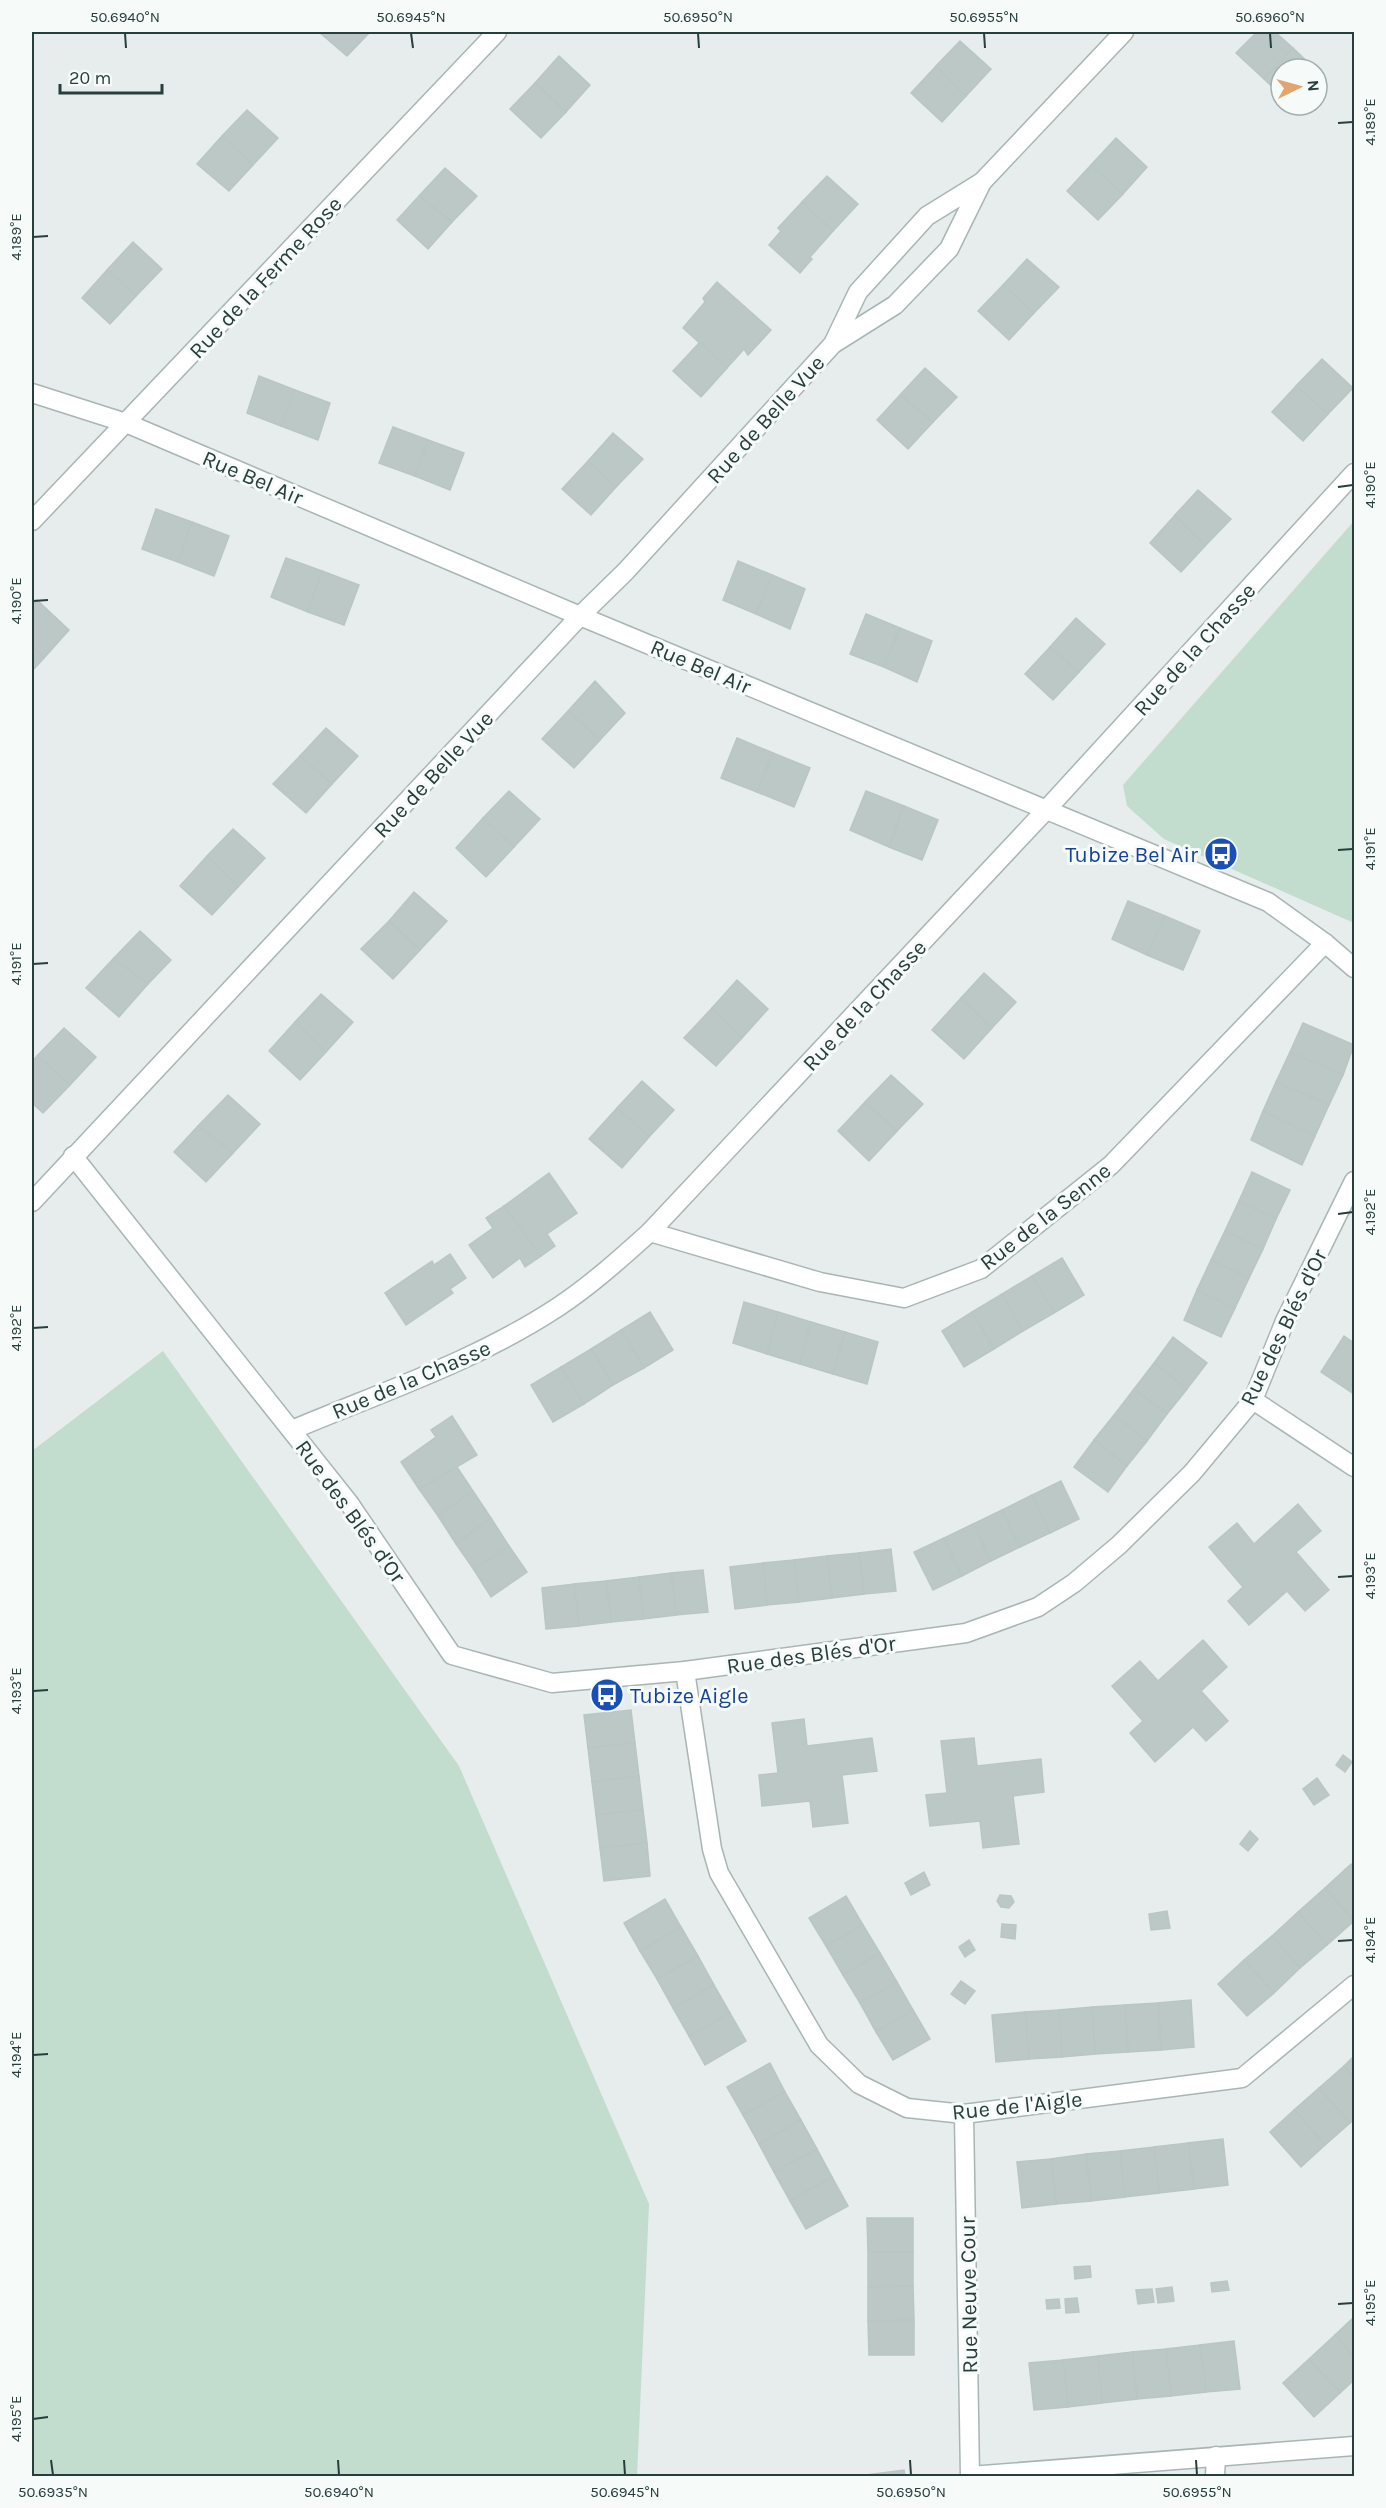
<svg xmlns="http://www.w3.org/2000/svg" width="1386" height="2508" viewBox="0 0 1386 2508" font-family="Karla,sans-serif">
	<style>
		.green { fill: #c2dcce }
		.building { fill: #bcc8c5; stroke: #b9c6c4; stroke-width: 1.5 }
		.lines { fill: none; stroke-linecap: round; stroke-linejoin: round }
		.minor-casing { stroke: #a9b5b4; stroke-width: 21 }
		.minor { stroke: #fff; stroke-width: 18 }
		.ticks { fill: none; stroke: #273e3c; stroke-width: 2 }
		.labels { text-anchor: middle; stroke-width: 6; stroke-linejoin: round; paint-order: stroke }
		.street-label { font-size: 22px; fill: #273e3c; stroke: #f6faf9 }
		.transit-label { font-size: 22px; fill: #164399; stroke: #f6faf9; text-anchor: end }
		.neatline { fill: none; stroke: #273e3c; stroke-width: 2 }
		.ticks-label { font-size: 15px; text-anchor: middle; fill: #273e3c }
	</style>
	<rect width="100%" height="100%" fill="#e6edec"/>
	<g class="green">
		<path d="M1354 521V923L1164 839 1127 806 1123 785Z"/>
		<path d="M163 1351 459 1766 649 2204 637 2476H32V1451Z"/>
	</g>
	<g class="building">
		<path d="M319 32H370L347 56Z"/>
		<path d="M1257 32H1275L1293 48 1264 79 1236 53Z"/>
		<path d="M960 41 991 69 966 96 936 66Z"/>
		<path d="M1293 48 1315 69H1281V95L1264 79Z"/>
		<path d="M559 56 590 85 566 112 535 83Z"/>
		<path d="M936 66 966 96 942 122 911 93Z"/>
		<path d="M535 83 566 112 541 138 510 109Z"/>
		<path d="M247 110 278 138 253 165 222 136Z"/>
		<path d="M222 136 253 165 229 191 197 164Z"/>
		<path d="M1116 138 1147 167 1123 194 1091 165Z"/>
		<path d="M1091 165 1123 194 1098 220 1067 191Z"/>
		<path d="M445 168 477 196 452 222 419 196Z"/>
		<path d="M827 176 858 204 833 231 802 202Z"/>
		<path d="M419 196 452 222 428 249 397 220Z"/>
		<path d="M802 202 833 231 810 257 812 259 800 273 769 245 781 231 778 228Z"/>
		<path d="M133 242 162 269 136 296 107 270Z"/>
		<path d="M1027 259 1059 287 1034 313 1003 285Z"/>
		<path d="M107 270 136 296 110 324 82 298Z"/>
		<path d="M717 282 771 330 748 355 744 349 727 368 683 328 705 302 703 298Z"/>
		<path d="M1003 285 1034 313 1009 340 978 311Z"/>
		<path d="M700 342 727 368 701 397 673 371Z"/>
		<path d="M1322 359 1353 388 1328 414 1296 386Z"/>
		<path d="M925 368 957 397 933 422 900 395Z"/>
		<path d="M259 376 295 390 281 426 247 413Z"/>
		<path d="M1296 386 1328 414 1303 441 1272 412Z"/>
		<path d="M295 390 330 403 318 440 281 426Z"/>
		<path d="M900 395 933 422 908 449 877 420Z"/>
		<path d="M393 427 428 440 415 476 379 463Z"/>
		<path d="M613 433 643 459 616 487 588 461Z"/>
		<path d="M428 440 464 453 450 490 415 476Z"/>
		<path d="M588 461 616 487 591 515 562 489Z"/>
		<path d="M1198 490 1231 519 1205 546 1175 515Z"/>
		<path d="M156 509 192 522 178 562 142 549Z"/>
		<path d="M1175 515 1205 546 1181 572 1150 543Z"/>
		<path d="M192 522 229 536 214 576 178 562Z"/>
		<path d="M286 558 322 571 308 612 271 597Z"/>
		<path d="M738 561 772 575 756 614 723 600Z"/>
		<path d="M322 571 359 585 344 625 308 612Z"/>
		<path d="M772 575 805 589 790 629 756 614Z"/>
		<path d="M37 600 69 630 44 658 32 647V606Z"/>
		<path d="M866 614 900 628 884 667 850 654Z"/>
		<path d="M1076 618 1105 644 1079 672 1050 647Z"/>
		<path d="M900 628 932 641 917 682 884 667Z"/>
		<path d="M32 647 44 658 32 671Z"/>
		<path d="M1050 647 1079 672 1053 700 1025 674Z"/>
		<path d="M595 681 625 713 600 740 568 711Z"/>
		<path d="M568 711 600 740 574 768 542 739Z"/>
		<path d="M326 728 358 756 332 784 300 756Z"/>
		<path d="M737 738 773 753 757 792 721 778Z"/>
		<path d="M773 753 810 768 794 807 757 792Z"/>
		<path d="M300 756 332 784 306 813 273 784Z"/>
		<path d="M509 791 540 819 514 847 483 818Z"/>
		<path d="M866 791 904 806 889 847 850 830Z"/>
		<path d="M904 806 938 820 922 860 889 847Z"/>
		<path d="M483 818 514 847 486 877 456 848Z"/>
		<path d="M233 829 265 858 238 887 207 856Z"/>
		<path d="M207 856 238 887 212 915 180 886Z"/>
		<path d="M414 892 447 921 420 950 389 921Z"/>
		<path d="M1128 901 1165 916 1147 955 1112 939Z"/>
		<path d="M1165 916 1200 931 1183 970 1147 955Z"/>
		<path d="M389 921 420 950 393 979 361 949Z"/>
		<path d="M140 931 171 960 148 984 113 959Z"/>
		<path d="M113 959 148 984 119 1017 86 988Z"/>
		<path d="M984 973 1016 1002 992 1028 961 998Z"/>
		<path d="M737 980 768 1009 742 1038 712 1008Z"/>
		<path d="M321 994 353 1022 326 1052 295 1022Z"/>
		<path d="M961 998 992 1028 964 1059 932 1030Z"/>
		<path d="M712 1008 742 1038 716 1066 684 1038Z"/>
		<path d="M295 1022 326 1052 300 1080 269 1051Z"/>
		<path d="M1303 1023 1354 1045 1343 1075 1290 1052Z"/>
		<path d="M64 1028 96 1057 70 1085 37 1056Z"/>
		<path d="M1290 1052 1343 1075 1329 1105 1276 1082Z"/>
		<path d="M37 1056 70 1085 43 1113 32 1103V1062Z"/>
		<path d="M891 1075 923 1104 897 1131 865 1102Z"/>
		<path d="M642 1081 674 1110 649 1137 617 1108Z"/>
		<path d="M1276 1082 1329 1105 1315 1136 1263 1111Z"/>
		<path d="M228 1095 260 1124 233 1153 198 1126Z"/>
		<path d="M865 1102 897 1131 869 1161 838 1131Z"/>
		<path d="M617 1108 649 1137 622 1168 589 1139Z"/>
		<path d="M1263 1111 1315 1136 1302 1165 1251 1140Z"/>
		<path d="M198 1126 233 1153 206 1182 174 1152Z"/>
		<path d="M1252 1172 1290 1190 1276 1219 1239 1201Z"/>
		<path d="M549 1173 577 1213 547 1234 555 1246 541 1256 504 1206Z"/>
		<path d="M1239 1201 1276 1219 1263 1249 1225 1231Z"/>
		<path d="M504 1206 541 1256 525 1267 520 1258 493 1278 469 1245 493 1228 486 1218Z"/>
		<path d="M1225 1231 1263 1249 1249 1278 1211 1260Z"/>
		<path d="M450 1254 466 1278 450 1289 453 1293 406 1325 385 1293 432 1261 434 1265Z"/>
		<path d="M1062 1258 1084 1295 1054 1313 1032 1276Z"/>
		<path d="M1211 1260 1249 1278 1235 1308 1197 1290Z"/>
		<path d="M1032 1276 1054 1313 1023 1331 1002 1294Z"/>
		<path d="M1197 1290 1235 1308 1221 1337 1184 1320Z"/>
		<path d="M1002 1294 1023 1331 994 1349 972 1312Z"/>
		<path d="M744 1302 778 1312 767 1354 733 1343Z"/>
		<path d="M650 1312 673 1350 644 1368 621 1330Z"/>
		<path d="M778 1312 811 1322 800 1364 767 1354Z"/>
		<path d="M972 1312 994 1349 964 1367 942 1331Z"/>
		<path d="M811 1322 845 1332 833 1374 800 1364Z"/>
		<path d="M621 1330 644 1368 613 1385 591 1349Z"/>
		<path d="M845 1332 878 1342 867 1384 833 1374Z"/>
		<path d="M1344 1336 1354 1343V1380L1348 1390 1321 1372Z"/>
		<path d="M1173 1337 1207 1363 1187 1389 1154 1363Z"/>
		<path d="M591 1349 613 1385 584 1404 561 1367Z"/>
		<path d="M1154 1363 1187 1389 1167 1414 1134 1389Z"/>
		<path d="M561 1367 584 1404 553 1422 531 1385Z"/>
		<path d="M1354 1380V1394L1348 1390Z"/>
		<path d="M1134 1389 1167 1414 1147 1441 1114 1415Z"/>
		<path d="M1114 1415 1147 1441 1127 1466 1094 1440Z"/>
		<path d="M452 1416 477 1455 419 1489 401 1462 436 1437 431 1430Z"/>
		<path d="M1094 1440 1127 1466 1108 1492 1074 1467Z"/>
		<path d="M457 1467 473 1491 438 1516 419 1489Z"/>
		<path d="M1061 1481 1079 1519 1050 1533 1032 1495Z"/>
		<path d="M473 1491 491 1518 456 1544 438 1516Z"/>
		<path d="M1032 1495 1050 1533 1020 1547 1002 1510Z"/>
		<path d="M1298 1504 1321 1531 1296 1552 1329 1590 1305 1611 1287 1591 1249 1625 1228 1601 1243 1587 1209 1547 1237 1523 1254 1544Z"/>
		<path d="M1002 1510 1020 1547 991 1561 973 1524Z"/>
		<path d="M491 1518 509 1546 474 1570 456 1544Z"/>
		<path d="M973 1524 991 1561 962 1576 944 1538Z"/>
		<path d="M944 1538 962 1576 933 1590 914 1552Z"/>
		<path d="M509 1546 527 1572 491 1597 474 1570Z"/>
		<path d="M891 1549 896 1591 864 1594 859 1553Z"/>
		<path d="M859 1553 864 1594 832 1598 827 1556Z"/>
		<path d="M827 1556 832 1598 799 1602 794 1560Z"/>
		<path d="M794 1560 799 1602 767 1605 763 1563Z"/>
		<path d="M763 1563 767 1605 735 1609 730 1567Z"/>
		<path d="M703 1570 708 1612 676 1615 671 1573Z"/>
		<path d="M671 1573 676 1615 643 1619 639 1577Z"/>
		<path d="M639 1577 643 1619 611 1622 606 1581Z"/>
		<path d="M606 1581 611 1622 579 1626 574 1584Z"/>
		<path d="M574 1584 579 1626 546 1629 542 1588Z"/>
		<path d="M1203 1640 1227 1667 1201 1691 1228 1721 1206 1741 1193 1727 1155 1762 1130 1733 1143 1721 1112 1686 1140 1661 1158 1681Z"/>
		<path d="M631 1710 635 1743 588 1748 584 1715Z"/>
		<path d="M804 1719 807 1746 872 1738 877 1771 842 1775 848 1823 813 1827 810 1801 762 1806 759 1775 778 1773 772 1723Z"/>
		<path d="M974 1738 977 1766 1041 1759 1044 1792 1013 1796 1019 1844 983 1848 980 1821 930 1826 926 1795 947 1793 941 1741Z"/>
		<path d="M635 1743 639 1776 592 1782 588 1748Z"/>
		<path d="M1343 1755 1352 1762 1345 1772 1336 1765Z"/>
		<path d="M639 1776 643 1810 596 1815 592 1782Z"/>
		<path d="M1317 1778 1329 1795 1314 1805 1303 1789Z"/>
		<path d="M643 1810 647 1843 600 1848 596 1815Z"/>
		<path d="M1250 1831 1258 1839 1248 1851 1240 1844Z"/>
		<path d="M647 1843 650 1876 604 1881 600 1848Z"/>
		<path d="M1351 1864 1354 1868V1921L1325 1888Z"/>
		<path d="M924 1872 930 1885 911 1895 905 1883Z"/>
		<path d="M1325 1888 1354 1921 1327 1945 1298 1912Z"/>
		<path d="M1000 1895 1011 1896 1014 1902 1009 1908 1001 1907 997 1901Z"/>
		<path d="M846 1896 863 1925 826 1946 809 1918Z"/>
		<path d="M665 1899 681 1927 640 1951 624 1923Z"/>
		<path d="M1167 1911 1170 1928 1151 1930 1149 1914Z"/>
		<path d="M1298 1912 1327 1945 1300 1968 1272 1936Z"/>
		<path d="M1002 1924 1016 1925 1015 1939 1001 1937Z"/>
		<path d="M863 1925 880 1953 843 1975 826 1946Z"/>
		<path d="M681 1927 698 1956 657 1979 640 1951Z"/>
		<path d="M1272 1936 1300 1968 1274 1993 1244 1960Z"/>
		<path d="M969 1940 975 1950 965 1957 959 1947Z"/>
		<path d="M880 1953 897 1982 860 2003 843 1975Z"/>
		<path d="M698 1956 714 1985 673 2008 657 1979Z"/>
		<path d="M1244 1960 1274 1993 1247 2016 1218 1984Z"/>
		<path d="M961 1981 975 1991 965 2004 951 1994Z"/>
		<path d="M897 1982 913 2010 876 2032 860 2003Z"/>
		<path d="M714 1985 730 2013 689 2036 673 2008Z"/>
		<path d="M1191 2000 1194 2047 1161 2050 1158 2003Z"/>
		<path d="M1158 2003 1161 2050 1128 2052 1125 2005Z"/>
		<path d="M1125 2005 1128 2052 1095 2054 1092 2007Z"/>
		<path d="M1092 2007 1095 2054 1062 2057 1059 2010Z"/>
		<path d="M913 2010 930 2039 893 2060 876 2032Z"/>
		<path d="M1059 2010 1062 2057 1029 2059 1025 2012Z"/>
		<path d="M1025 2012 1029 2059 996 2062 992 2015Z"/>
		<path d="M730 2013 746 2041 705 2065 689 2036Z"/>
		<path d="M1354 2056V2078L1344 2066Z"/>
		<path d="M770 2063 785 2092 743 2115 727 2087Z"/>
		<path d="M1344 2066 1354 2078V2119L1350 2123 1319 2088Z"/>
		<path d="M1319 2088 1350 2123 1325 2145 1294 2110Z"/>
		<path d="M785 2092 801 2120 759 2144 743 2115Z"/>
		<path d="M1294 2110 1325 2145 1301 2167 1270 2132Z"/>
		<path d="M801 2120 817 2149 774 2172 759 2144Z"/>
		<path d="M1223 2139 1228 2185 1194 2189 1188 2143Z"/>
		<path d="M1188 2143 1194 2189 1159 2193 1154 2147Z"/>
		<path d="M1154 2147 1159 2193 1125 2197 1120 2151Z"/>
		<path d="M817 2149 832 2177 790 2201 774 2172Z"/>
		<path d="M1120 2151 1125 2197 1091 2201 1086 2154Z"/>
		<path d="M1086 2154 1091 2201 1056 2204 1051 2159Z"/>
		<path d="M1051 2159 1056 2204 1022 2208 1017 2162Z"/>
		<path d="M832 2177 848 2206 806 2229 790 2201Z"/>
		<path d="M867 2218H913V2252H868Z"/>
		<path d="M868 2252H913V2286L868 2287Z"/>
		<path d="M1090 2266 1091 2277 1075 2279 1074 2267Z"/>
		<path d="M1227 2281 1229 2290 1212 2292 1211 2283Z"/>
		<path d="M913 2286 914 2320 868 2321V2287Z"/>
		<path d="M1172 2287 1174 2301 1158 2303 1156 2289Z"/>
		<path d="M1152 2289 1154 2302 1138 2304 1136 2290Z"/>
		<path d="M1077 2298 1079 2312 1066 2313 1065 2299Z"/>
		<path d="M1059 2299 1060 2308 1047 2309 1046 2300Z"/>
		<path d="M1354 2317V2357L1335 2335Z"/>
		<path d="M914 2320V2355H869L868 2321Z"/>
		<path d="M1335 2335 1354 2357V2380L1340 2393 1309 2359Z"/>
		<path d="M1234 2341 1240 2389 1206 2392 1200 2345Z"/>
		<path d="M1200 2345 1206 2392 1171 2396 1166 2349Z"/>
		<path d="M1166 2349 1171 2396 1137 2399 1132 2352Z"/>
		<path d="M1132 2352 1137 2399 1102 2403 1098 2356Z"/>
		<path d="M1098 2356 1102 2403 1068 2407 1063 2360Z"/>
		<path d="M1309 2359 1340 2393 1314 2417 1283 2383Z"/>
		<path d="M1063 2360 1068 2407 1034 2410 1029 2363Z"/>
		<path d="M904 2470 905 2476H852L866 2475Z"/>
	</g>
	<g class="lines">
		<defs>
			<g id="minor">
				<path d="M982 182 1124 32"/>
				<path d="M32 393 126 423 580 616 1268 902 1325 943 1354 968"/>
				<path d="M32 521 497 32"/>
				<path d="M73 1156 349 1503 452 1655 552 1683 685 1671 966 1633 1038 1607 1074 1583 1119 1545 1192 1473 1253 1400 1285 1321 1354 1181"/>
				<path d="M32 1202 580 616 626 571 833 344 895 305 949 249 982 182 927 216 858 292 833 344"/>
				<path d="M650 1232 820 1282 904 1298 981 1269 1111 1165 1325 943"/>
				<path d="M1253 1400 1354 1467"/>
				<path d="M292 1430C382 1392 476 1361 558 1307 591 1285 620 1259 650 1232L1046 810 1354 473"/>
				<path d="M685 1671 712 1849 719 1873 819 2045 859 2084 907 2108 964 2114 1242 2078 1354 1985"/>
				<path d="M964 2114 970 2476"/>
				<path d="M970 2476 1354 2446"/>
				<path d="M1215 2476 1216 2456"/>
			</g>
		</defs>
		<use href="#minor" class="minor-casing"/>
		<use href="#minor" class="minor"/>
	</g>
	<path class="ticks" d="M125 33 126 48M411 33 413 48M698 33 699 48M984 33 985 48M1270 33 1271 48M1338 123 1353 122M33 237 48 236M1338 487 1353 485M33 601 48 600M1338 850 1353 849M33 964 48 963M1338 1214 1353 1212M33 1328 48 1327M1338 1577 1353 1576M33 1691 48 1690M1338 1941 1353 1940M33 2055 48 2054M1338 2304 1353 2303M33 2419 48 2417M51 2460 53 2475M338 2460 339 2475M624 2460 625 2475M910 2460 911 2475M1196 2460 1197 2475"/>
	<defs>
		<symbol id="bus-disc" viewBox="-11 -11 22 22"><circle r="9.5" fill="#1a4fb4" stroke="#f6faf9"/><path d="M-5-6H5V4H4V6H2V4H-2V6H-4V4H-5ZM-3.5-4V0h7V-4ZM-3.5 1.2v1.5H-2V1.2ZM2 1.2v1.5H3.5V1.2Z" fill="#fff"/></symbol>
	</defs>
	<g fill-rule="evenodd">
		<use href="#bus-disc" x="1202" y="835" width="38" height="38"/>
		<use href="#bus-disc" x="588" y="1676" width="38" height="38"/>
	</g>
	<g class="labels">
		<g class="street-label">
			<text transform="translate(265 277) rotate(-47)" y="8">Rue de la Ferme Rose</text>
			<text transform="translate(765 419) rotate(-48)" y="8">Rue de Belle Vue</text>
			<text transform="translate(253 477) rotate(23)" y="8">Rue Bel Air</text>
			<text transform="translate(1194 649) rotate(-48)" y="8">Rue de la Chasse</text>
			<text transform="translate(701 666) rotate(23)" y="8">Rue Bel Air</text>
			<text transform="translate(433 774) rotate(-47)" y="8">Rue de Belle Vue</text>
			<text transform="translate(864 1005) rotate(-47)" y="8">Rue de la Chasse</text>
			<text transform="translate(1045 1216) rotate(-38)" y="8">Rue de la Senne</text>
			<text transform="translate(1283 1327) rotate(-64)" y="8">Rue des Blés d'Or</text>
			<text transform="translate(411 1379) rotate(-23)" y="8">Rue de la Chasse</text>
			<text transform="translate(351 1511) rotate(54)" y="8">Rue des Blés d'Or</text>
			<text transform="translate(811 1654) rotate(-8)" y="8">Rue des Blés d'Or</text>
			<text transform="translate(1017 2105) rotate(-6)" y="8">Rue de l'Aigle</text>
			<text transform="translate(968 2295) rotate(-91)" y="8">Rue Neuve Cour</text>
		</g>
		<g class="transit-label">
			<text x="1198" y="862">Tubize Bel Air</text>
			<text x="630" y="1703" text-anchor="start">Tubize Aigle</text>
		</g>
	</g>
	<rect width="1386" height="2508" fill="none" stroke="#f6faf9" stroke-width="66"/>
	<g transform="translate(1299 87) rotate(85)"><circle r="28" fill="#f6faf9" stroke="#a3afad" stroke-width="1.5"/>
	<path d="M0-4.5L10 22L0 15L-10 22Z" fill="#e3a56f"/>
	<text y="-9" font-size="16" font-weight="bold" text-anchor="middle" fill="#273e3c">N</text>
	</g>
	<path d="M60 84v9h102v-9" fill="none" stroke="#273e3c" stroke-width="3"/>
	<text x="69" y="84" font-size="18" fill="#273e3c" stroke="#f6faf9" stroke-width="4.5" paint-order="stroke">20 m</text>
	<rect x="33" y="33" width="1320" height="2442" class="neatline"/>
	<g class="ticks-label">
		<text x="125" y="22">50.6940°N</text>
		<text x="411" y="22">50.6945°N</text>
		<text x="698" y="22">50.6950°N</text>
		<text x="984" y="22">50.6955°N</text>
		<text x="1270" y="22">50.6960°N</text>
		<text transform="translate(1370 122) rotate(-90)" y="5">4.189°E</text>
		<text transform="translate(16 237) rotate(-90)" y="5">4.189°E</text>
		<text transform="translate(1370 485) rotate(-90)" y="5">4.190°E</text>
		<text transform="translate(16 601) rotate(-90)" y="5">4.190°E</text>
		<text transform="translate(1370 849) rotate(-90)" y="5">4.191°E</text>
		<text transform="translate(16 964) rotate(-90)" y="5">4.191°E</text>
		<text transform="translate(1370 1212) rotate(-90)" y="5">4.192°E</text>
		<text transform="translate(16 1328) rotate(-90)" y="5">4.192°E</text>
		<text transform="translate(1370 1576) rotate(-90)" y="5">4.193°E</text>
		<text transform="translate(16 1691) rotate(-90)" y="5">4.193°E</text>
		<text transform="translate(1370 1940) rotate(-90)" y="5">4.194°E</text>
		<text transform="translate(16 2055) rotate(-90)" y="5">4.194°E</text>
		<text transform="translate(1370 2303) rotate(-90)" y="5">4.195°E</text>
		<text transform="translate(16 2419) rotate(-90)" y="5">4.195°E</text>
		<text x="53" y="2497">50.6935°N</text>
		<text x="339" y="2497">50.6940°N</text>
		<text x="625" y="2497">50.6945°N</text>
		<text x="911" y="2497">50.6950°N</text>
		<text x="1197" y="2497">50.6955°N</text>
	</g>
</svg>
